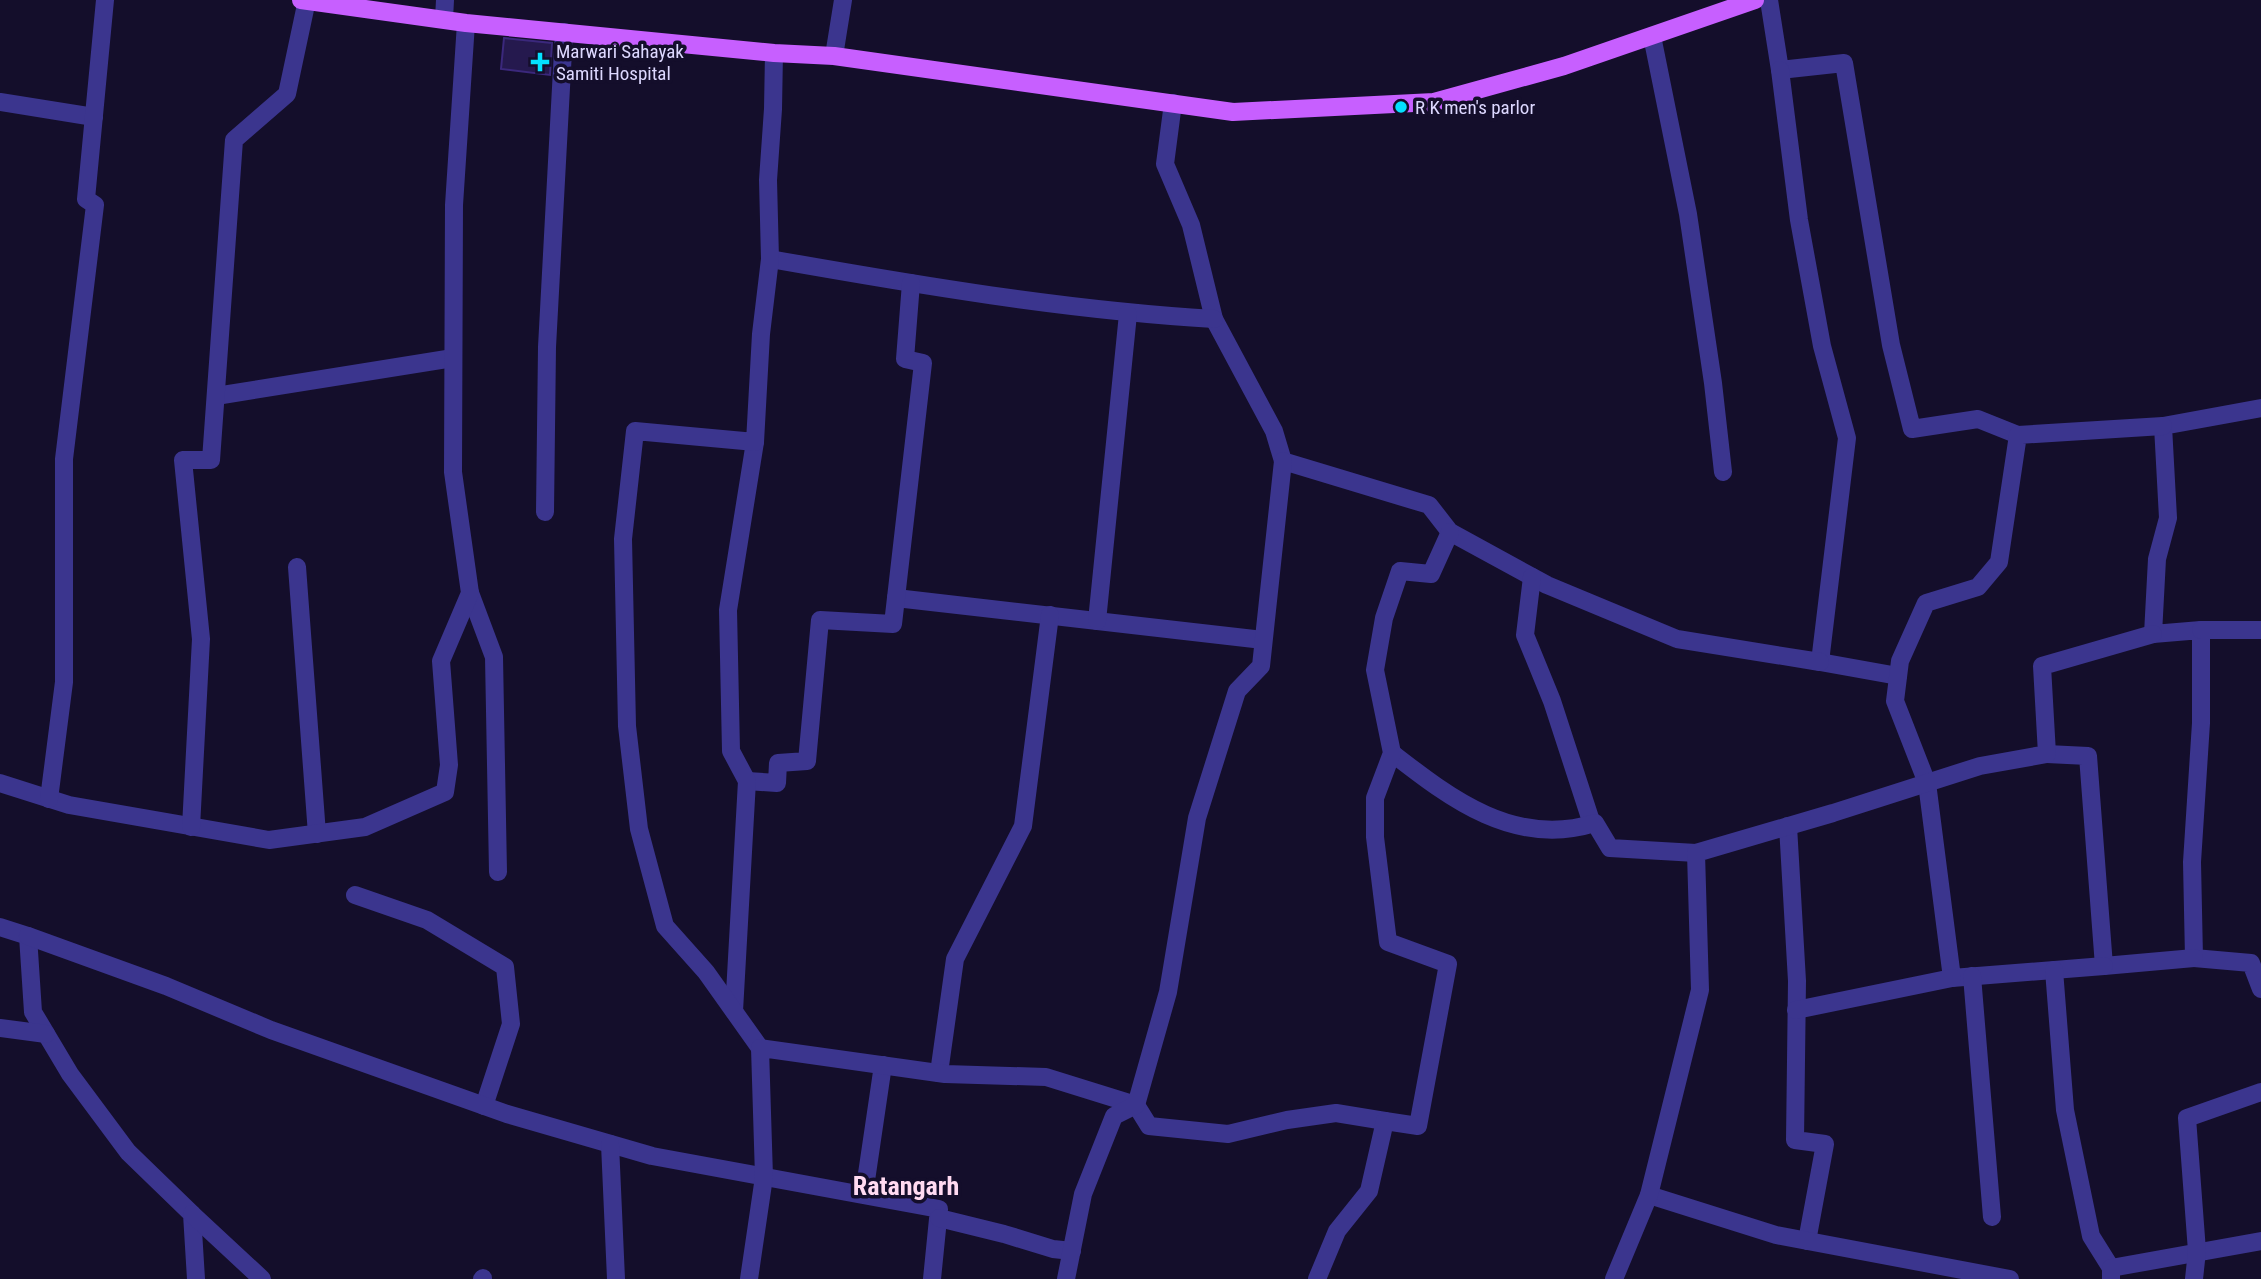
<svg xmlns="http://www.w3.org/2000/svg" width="2261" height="1279" viewBox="0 0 2261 1279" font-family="'Roboto Condensed',sans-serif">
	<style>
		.building { fill: #25194e; stroke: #3b287c; stroke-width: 2 }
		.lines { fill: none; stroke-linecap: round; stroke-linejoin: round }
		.minor { stroke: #3b358e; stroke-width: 18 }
		.major { stroke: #c75fff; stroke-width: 18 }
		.poi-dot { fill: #04e0ff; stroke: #140e2b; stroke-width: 2.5 }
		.labels { text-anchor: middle; stroke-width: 7; stroke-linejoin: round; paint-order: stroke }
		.poi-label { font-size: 19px; fill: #ddd8ff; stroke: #140e2b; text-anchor: start }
		.district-label { font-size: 26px; font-weight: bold; fill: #ffdaf1; stroke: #140e2b }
	</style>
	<rect width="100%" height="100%" fill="#140e2b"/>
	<path class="building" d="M504 38 552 43 550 75 501 69Z"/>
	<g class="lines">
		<g class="minor">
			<path d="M1769 0 1780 70 1844 63 1891 345 1912 429 1978 419 2018 435"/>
			<path d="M444 19 445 0"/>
			<path d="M1652 36 1688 214 1713 383 1723 472"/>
			<path d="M834 56 843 0"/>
			<path d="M1780 70 1799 220 1822 346 1847 438 1820 662 1898 676"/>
			<path d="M0 102 94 117"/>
			<path d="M1173 103 1165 164 1191 225 1214 319 1274 431 1283 461 1429 505 1450 532 1547 585 1677 639 1820 662"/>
			<path d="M770 259C917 285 1065 310 1214 319"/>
			<path d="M216 396 453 358"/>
			<path d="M2261 408 2163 426 2168 518 2157 559 2153 634 2201 630V723L2192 862 2194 958 2251 963 2261 989"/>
			<path d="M545 512 547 347 564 32"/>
			<path d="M297 567 317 834"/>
			<path d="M1532 577 1525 635 1552 701 1592 824"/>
			<path d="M470 593 494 657 498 872"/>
			<path d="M896 598 1263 640"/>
			<path d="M1097 621 1128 314"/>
			<path d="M2201 630H2261"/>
			<path d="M1392 753C1451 799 1515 848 1595 823L1610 848 1696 853"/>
			<path d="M2047 754 2088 756 2104 966 2194 958"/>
			<path d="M747 781 777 783 778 763 807 761 820 620 893 624 923 363 905 359 911 283"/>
			<path d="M0 783 69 805 269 840 365 827 445 792 449 765 441 661 470 593 453 472 454 205 466 23"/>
			<path d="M49 799 64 682V459L95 205 86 199 105 0"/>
			<path d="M1788 826 1797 981 1795 1140 1825 1144 1807 1241"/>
			<path d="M191 827 201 639 183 460H211L234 140 287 94 307 0"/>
			<path d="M355 895 427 920 505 967 511 1024 484 1106"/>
			<path d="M0 927 28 936 33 1012 70 1074 128 1152 192 1214 196 1279"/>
			<path d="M28 936 166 986 271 1030 507 1114 652 1156 939 1209 932 1279"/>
			<path d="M2104 966 1952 978 1927 783 1895 701 1900 661 1926 603 1978 587 1999 562 2018 435 2163 426"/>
			<path d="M2054 970 2065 1110 2091 1236 2111 1268"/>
			<path d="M1972 976 1992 1217"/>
			<path d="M1796 1010 1952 978"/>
			<path d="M734 1011 747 781 731 751 728 610 755 442"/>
			<path d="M0 1028 46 1034"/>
			<path d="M760 1048 706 972 665 926 639 829 627 726 623 539 635 431 755 442 761 334 770 259 768 180 773 109 774 53"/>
			<path d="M939 1073 955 959 1023 826 1050 615"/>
			<path d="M610 1144 616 1279"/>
			<path d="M864 1194 883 1065"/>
			<path d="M1649 1195 1776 1235 2010 1279"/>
			<path d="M192 1214 262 1279"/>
			<path d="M939 1218 1004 1234 1053 1249 1072 1251"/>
			<path d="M482 1279 483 1278"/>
			<path d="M749 1279 764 1177 760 1048 945 1074 1046 1077 1136 1105 1149 1126 1228 1134 1287 1120 1336 1113 1385 1121"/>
			<path d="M1066 1279 1083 1194 1114 1116 1136 1105 1168 992 1197 818 1237 691 1261 666 1283 461"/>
			<path d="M1317 1279 1337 1231 1369 1191 1385 1121 1418 1126 1448 964 1388 942 1375 837V798L1392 753 1375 670 1384 618 1400 571 1431 574 1450 532"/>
			<path d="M1614 1279 1649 1195 1700 990 1696 853 1833 813 1980 766 2047 754 2042 666 2153 634"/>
			<path d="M2111 1279V1268L2261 1241"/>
			<path d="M2194 1279 2197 1251 2187 1118 2261 1092"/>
		</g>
		<path class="major" d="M301 0 466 23 774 53 834 56 1233 112 1434 102 1564 66 1755 0"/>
	</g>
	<g class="poi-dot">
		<path d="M536.5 51.5h7v7h7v7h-7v7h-7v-7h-7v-7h7z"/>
		<circle cx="1401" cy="107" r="7"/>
	</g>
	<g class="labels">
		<g class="poi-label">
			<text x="556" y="58">Marwari Sahayak<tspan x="556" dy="22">Samiti Hospital</tspan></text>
			<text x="1415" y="114">R K men's parlor</text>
		</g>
		<g class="district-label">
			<text x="906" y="1195">Ratangarh</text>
		</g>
	</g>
</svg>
